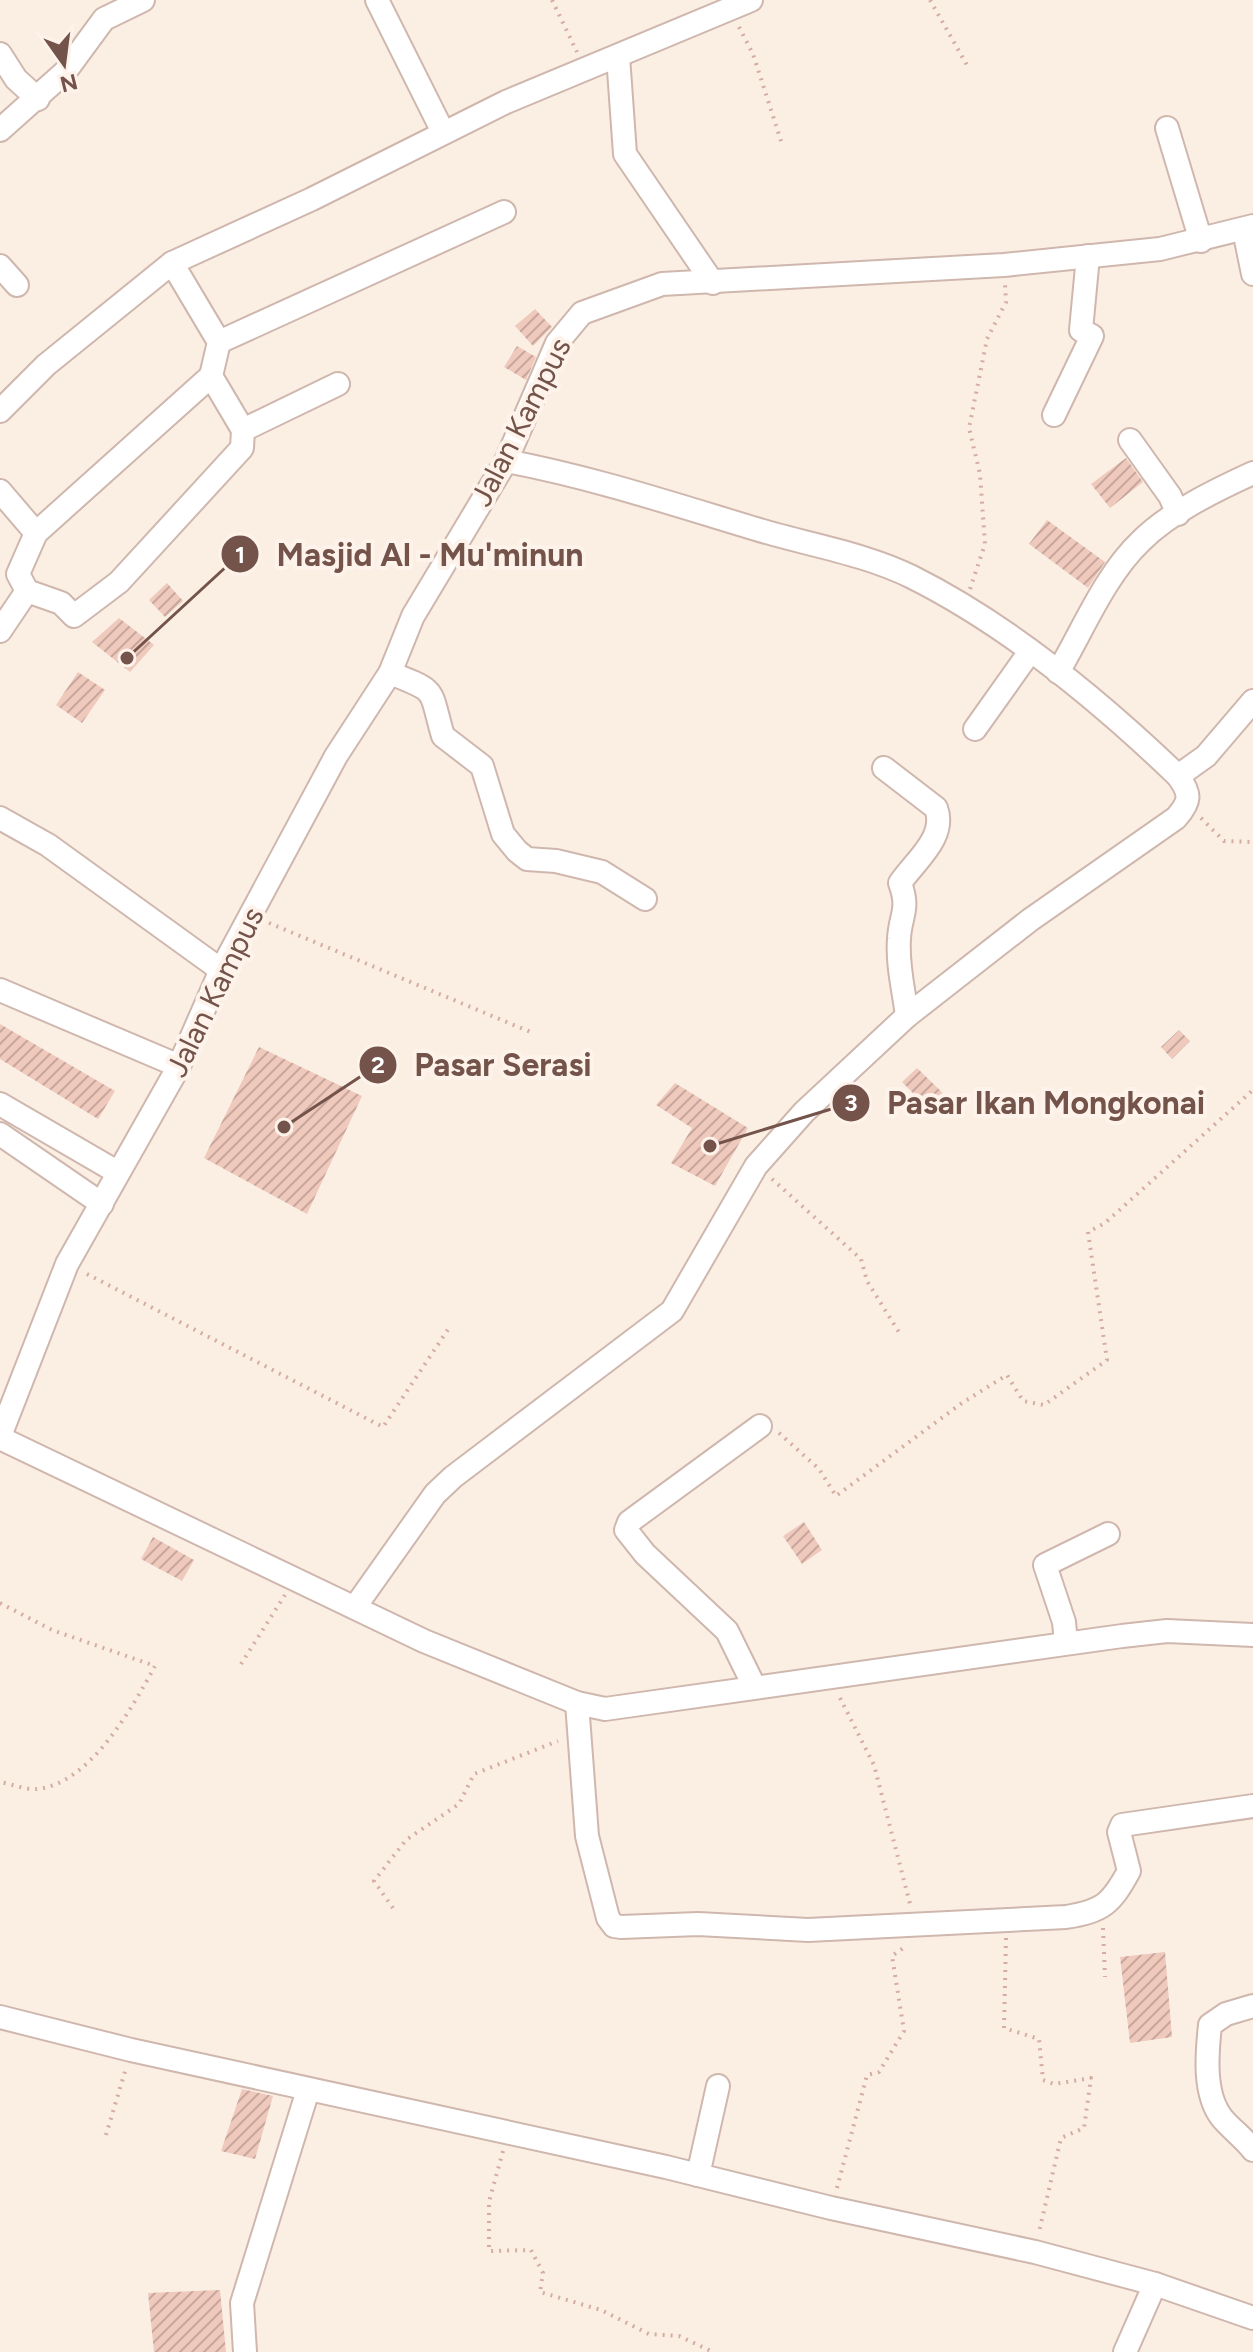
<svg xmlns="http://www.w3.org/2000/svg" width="1253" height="2352" viewBox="0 0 1253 2352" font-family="Figtree,sans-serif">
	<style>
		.building { fill: url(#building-hatch) }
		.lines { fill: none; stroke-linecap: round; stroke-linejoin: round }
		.minor-casing { stroke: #cfb7ae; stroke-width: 26 }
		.path { stroke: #d5aca0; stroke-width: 4; stroke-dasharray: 2 6; stroke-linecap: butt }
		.minor { stroke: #fff; stroke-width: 22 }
		.labels { text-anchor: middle; stroke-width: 8; stroke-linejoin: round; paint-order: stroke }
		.street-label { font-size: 30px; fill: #73534a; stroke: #fef3ea }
		.leader { fill: none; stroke: #73534a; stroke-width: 3 }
		.callout-dot { fill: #73534a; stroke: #fef3ea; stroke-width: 3 }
		.mark-label { font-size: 24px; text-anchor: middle; font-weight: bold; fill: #fff }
		.callout-label { font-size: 32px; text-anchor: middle; font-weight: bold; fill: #73534a; stroke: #fef3ea; stroke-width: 8; stroke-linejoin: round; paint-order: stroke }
	</style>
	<defs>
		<pattern id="building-hatch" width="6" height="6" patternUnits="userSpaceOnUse" patternTransform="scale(2)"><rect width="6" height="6" fill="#f0c9bd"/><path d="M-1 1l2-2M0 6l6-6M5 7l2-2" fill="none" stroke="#c7a69c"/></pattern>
	</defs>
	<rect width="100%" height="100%" fill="#fbefe4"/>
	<g class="building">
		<path d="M535 309 552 327 533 346 515 326Z"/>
		<path d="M517 346 536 357 526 380 504 367Z"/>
		<path d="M1126 458 1143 482 1110 508 1091 484Z"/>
		<path d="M1047 520 1105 562 1088 588 1029 544Z"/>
		<path d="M167 583 183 601 165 617 149 600Z"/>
		<path d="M119 618 154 645 130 672 92 642Z"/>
		<path d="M78 672 105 690 82 723 56 705Z"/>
		<path d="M0 1024 115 1091 98 1119 0 1059Z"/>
		<path d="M1179 1030 1190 1041 1172 1059 1161 1047Z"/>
		<path d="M259 1047 362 1096 307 1214 204 1158Z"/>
		<path d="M917 1068 948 1098 933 1113 902 1082Z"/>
		<path d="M675 1083 748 1128 715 1186 671 1163 692 1128 656 1105Z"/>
		<path d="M804 1522 822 1550 802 1564 783 1536Z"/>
		<path d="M153 1537 194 1560 182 1581 141 1559Z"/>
		<path d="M1165 1952 1172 2037 1130 2043 1120 1957Z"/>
		<path d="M242 2089 273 2096 255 2159 221 2151Z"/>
		<path d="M220 2290 226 2352H154L148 2293Z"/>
	</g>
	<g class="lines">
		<defs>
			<g id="minor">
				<path d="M377 0 443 132"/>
				<path d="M0 54 16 79 38 99"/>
				<path d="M618 56 625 154 713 283"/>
				<path d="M1167 128 1201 241"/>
				<path d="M0 130 65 72 104 19 143 0"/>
				<path d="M1244 230 1253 274"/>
				<path d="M0 266 17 285"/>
				<path d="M219 342 504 212"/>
				<path d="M0 411 46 365 172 263"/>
				<path d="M1054 415 1092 336 1081 330 1088 256"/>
				<path d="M243 430 338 384"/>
				<path d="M1130 440 1170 496 1178 514"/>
				<path d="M0 491 36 533 18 574 27 591"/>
				<path d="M36 533 211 376"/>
				<path d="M0 631 27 591 61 603 74 616 119 582 242 448 243 430 211 376 219 342 172 263 312 199 506 102 751 0"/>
				<path d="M1058 672C1083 630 1105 575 1141 541 1170 512 1216 490 1253 473"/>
				<path d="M390 673C439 692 429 688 443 736L482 766 503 834 517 851 527 859 556 861 602 872 645 899"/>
				<path d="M975 729 1029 653"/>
				<path d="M884 768 936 808C947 837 915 861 900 883 910 910 900 915 899 939 897 965 904 991 907 1016"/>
				<path d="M1178 776 1206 756 1253 701"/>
				<path d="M0 818 48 845 221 970"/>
				<path d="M0 990 179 1066"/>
				<path d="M0 1104 117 1172"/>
				<path d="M0 1134 102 1204"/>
				<path d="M0 1436 67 1264 179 1066 221 970 336 756 390 673 413 616 506 461 557 343 582 313 662 284 1004 265 1160 249 1253 226"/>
				<path d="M0 1438 424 1641 577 1703 605 1709 1122 1636 1167 1631 1253 1635"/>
				<path d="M355 1607 435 1494 453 1477 672 1311 756 1166 804 1112 907 1016 1030 920 1176 818C1191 801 1191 794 1178 776 1101 702 1008 625 912 577 863 553 808 545 756 529 673 504 591 477 506 461"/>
				<path d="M1066 1643 1064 1622 1045 1565 1108 1534"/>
				<path d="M754 1686 727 1631 645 1554 626 1530 629 1522 760 1426"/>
				<path d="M577 1703 587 1836 608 1918 614 1926 621 1927 698 1924 808 1930 1066 1917C1103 1911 1111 1904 1129 1871L1119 1832 1122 1825 1253 1806"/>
				<path d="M1253 2006 1226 2014 1210 2025C1207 2053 1203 2094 1222 2118 1231 2129 1244 2138 1253 2150"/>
				<path d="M0 2017 131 2050 666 2167 831 2208 1035 2252 1155 2284 1253 2318"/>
				<path d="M698 2175 718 2086"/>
				<path d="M245 2352 242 2303 308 2090"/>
				<path d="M1125 2352 1155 2284"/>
			</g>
		</defs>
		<use href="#minor" class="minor-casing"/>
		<g class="path">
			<path d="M552 0 577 52"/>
			<path d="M930 0 968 67"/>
			<path d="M739 27 753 54 782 144"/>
			<path d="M970 589 985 544 980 474 969 428 987 339 1006 302 1005 284"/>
			<path d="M1201 818 1224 841 1253 842"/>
			<path d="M269 923 533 1033"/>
			<path d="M772 1179 861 1259 867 1281 900 1334"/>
			<path d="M87 1274 383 1427 451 1325"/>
			<path d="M779 1433 819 1469 836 1496 962 1403 1007 1375 1023 1401 1044 1405 1107 1360 1088 1232 1105 1223 1253 1090"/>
			<path d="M0 1603 52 1630 155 1666C132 1708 90 1784 37 1789 26 1790 11 1784 0 1782"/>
			<path d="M241 1664 285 1595"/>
			<path d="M840 1698 874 1765 910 1904"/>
			<path d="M393 1908 374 1881 406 1840 459 1804 474 1774 558 1741"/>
			<path d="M1103 1928 1105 1977"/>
			<path d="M1006 1938 1004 2028 1039 2039 1043 2080 1054 2084 1091 2078 1084 2128 1061 2138 1039 2232"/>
			<path d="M106 2135 126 2068"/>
			<path d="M503 2151 489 2202V2251L531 2250 543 2273 540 2292 601 2310 649 2334 679 2336 713 2352"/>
			<path d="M837 2188 867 2075 879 2072 904 2031 892 1956 906 1946"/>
		</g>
		<use href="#minor" class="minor"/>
	</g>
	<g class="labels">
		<g class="street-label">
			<text transform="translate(521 422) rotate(-63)" y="10">Jalan Kampus</text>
			<text transform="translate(215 992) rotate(-64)" y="10">Jalan Kampus</text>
		</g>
	</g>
	<path class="leader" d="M127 658L240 554M284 1127L378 1065M710 1146L851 1103"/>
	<g class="callout-dot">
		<circle cx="127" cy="658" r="8"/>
		<circle cx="284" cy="1127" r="8"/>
		<circle cx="710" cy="1146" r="8"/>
		<circle cx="240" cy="554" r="20"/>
		<circle cx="378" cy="1065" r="20"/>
		<circle cx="851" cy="1103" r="20"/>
	</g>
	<g class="mark-label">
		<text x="240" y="563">1</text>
		<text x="378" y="1073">2</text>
		<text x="851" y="1111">3</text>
	</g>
	<g class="callout-label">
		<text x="430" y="566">Masjid Al - Mu'minun</text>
		<text x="503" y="1076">Pasar Serasi</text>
		<text x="1046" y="1114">Pasar Ikan Mongkonai</text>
	</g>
	<g transform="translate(64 64) rotate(166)" stroke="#fef3ea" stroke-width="6" paint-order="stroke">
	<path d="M0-6L14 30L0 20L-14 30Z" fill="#73534a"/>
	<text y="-12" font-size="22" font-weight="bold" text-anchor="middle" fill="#73534a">N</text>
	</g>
</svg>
